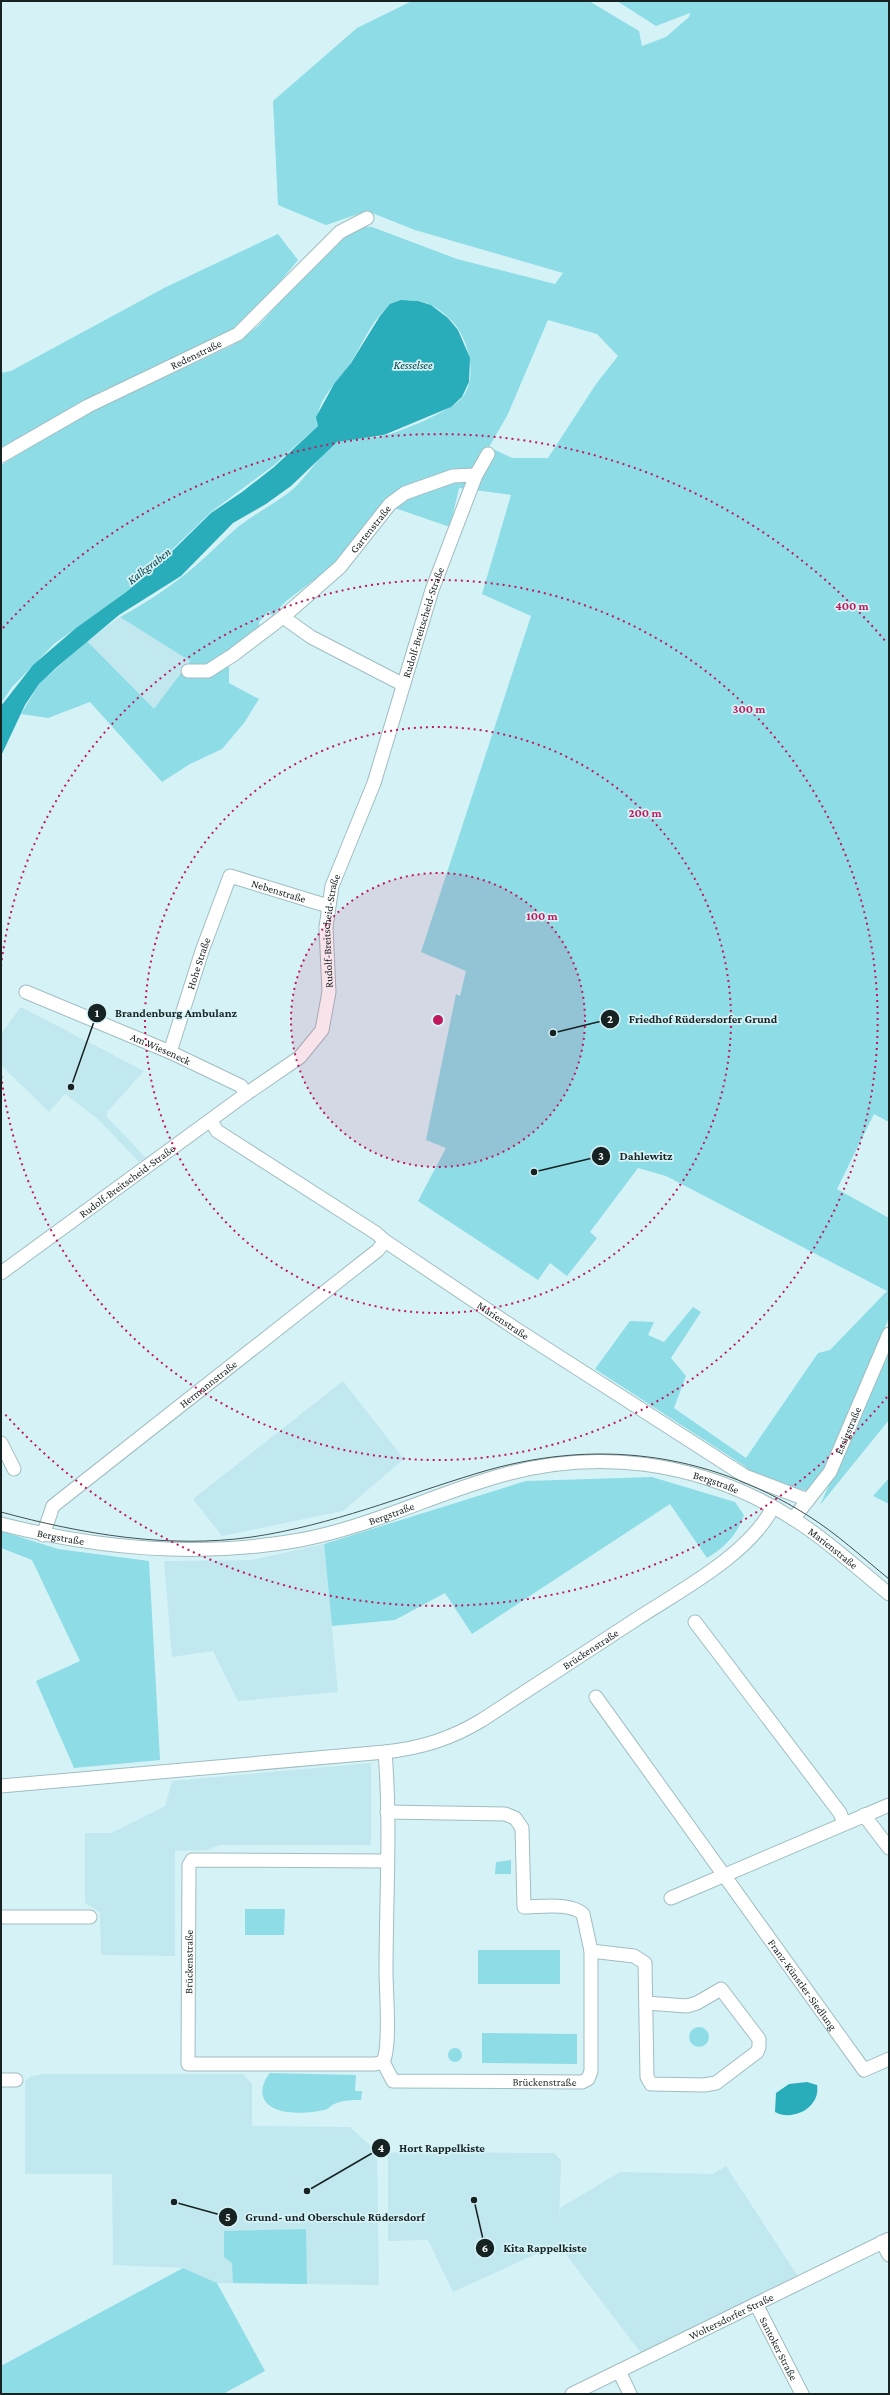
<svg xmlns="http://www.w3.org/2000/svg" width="890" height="2395" viewBox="0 0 890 2395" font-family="'Crimson Pro',serif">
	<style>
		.built { fill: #c1e8ee }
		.green { fill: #8ddce6; fill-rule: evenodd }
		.water { fill: #2aadbb }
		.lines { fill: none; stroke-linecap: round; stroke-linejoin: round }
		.minor-casing { stroke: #a0bdc1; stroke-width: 15 }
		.minor { stroke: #fff; stroke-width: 13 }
		.tram { stroke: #415052; stroke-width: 1 }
		.ring { fill: none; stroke: #c2185b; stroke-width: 2; stroke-dasharray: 2 4 }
		.labels { text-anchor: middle; stroke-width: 3.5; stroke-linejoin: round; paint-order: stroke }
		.street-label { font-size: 11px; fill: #172223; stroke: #d5f3f7 }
		.water-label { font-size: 12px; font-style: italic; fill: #074147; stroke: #d5f3f7 }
		.centre { fill: #c2185b; stroke: #d5f3f7; stroke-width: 2 }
		.ring-label { font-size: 12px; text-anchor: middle; font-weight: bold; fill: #c2185b; stroke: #d5f3f7; stroke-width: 3.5; stroke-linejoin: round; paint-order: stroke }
		.leader { fill: none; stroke: #172223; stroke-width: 1.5 }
		.callout-dot { fill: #172223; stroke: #d5f3f7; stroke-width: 1.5 }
		.mark-label { font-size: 12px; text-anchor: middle; font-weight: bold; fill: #fff }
		.callout-label { font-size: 12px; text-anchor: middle; font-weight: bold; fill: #172223; stroke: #d5f3f7; stroke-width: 3.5; stroke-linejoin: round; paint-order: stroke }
	</style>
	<rect width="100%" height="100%" fill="#d5f3f7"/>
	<g class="built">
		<path d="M120 617 190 661 154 710 87 641Z"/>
		<path d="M21 1007 144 1071 107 1112V1117L146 1158 139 1162 98 1119 65 1094 49 1112 1 1065V1034Z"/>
		<path d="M343 1381 404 1459 343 1511 222 1536 193 1499Z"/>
		<path d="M324 1544 338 1692 238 1701 213 1651 172 1657 164 1561 252 1560Z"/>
		<path d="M371 1763V1845H220L207 1850 175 1851V1956L101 1955 100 1912 85 1903V1833H111L165 1806 172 1781Z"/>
		<path d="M45 2074H243L252 2084V2126L350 2127 377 2152 379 2285 217 2283 183 2268 113 2265 112 2174H25V2081L32 2076Z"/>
		<path d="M401 2152 554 2153 561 2160 559 2223 560 2208 620 2172 713 2174 726 2166 803 2284 647 2361 558 2244 453 2292 428 2240 388 2241V2153Z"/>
	</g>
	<g class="green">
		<path d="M412 1H589L639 31 642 46 666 37 689 17 690 13 656 26 617 1H889V1122L874 1114 837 1189 889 1218V1318L824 1468 808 1491 760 1479 743 1465 595 1369 630 1321 654 1322 648 1335 664 1342 693 1307 701 1312 671 1358 686 1376 674 1408 746 1458 818 1353 830 1350 887 1291 666 1176 638 1168 590 1232 597 1238 567 1276 550 1263 538 1280 418 1201 446 1148 426 1140 456 994 460 996 466 971 421 952 531 616 482 594 511 495 459 488 450 527 386 505 330 568 286 601 272 616 269 611 259 622V631L229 649V683L259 699 244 723 222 749 190 764 162 782 90 702 48 718 21 714 39 684 87 641 154 709 190 661 120 617C142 605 164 591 183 576 203 561 220 542 239 526 256 513 276 503 292 490 306 478 322 452 336 443 346 438 371 439 382 436 399 433 452 410 462 398 477 379 470 349 459 330 452 319 438 307 426 303 382 289 371 331 351 362 340 380 313 402 318 426L273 466 211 512 154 567 127 591 54 644 12 687 1 703V465L86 414 233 345 258 326 335 241 361 227H372L457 259 555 284 563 273 415 230 367 211 326 225 278 205 273 101 357 28ZM548 320 597 334 618 356 596 384 548 458H512L489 447 507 416Z"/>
		<path d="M278 234 298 260 253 314 225 336 1 453V373L11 371 166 287Z"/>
		<path d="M889 1353V1420L820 1505Z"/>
		<path d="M652 1477 735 1502 744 1515C738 1534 724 1548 707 1558L670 1504 472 1634 445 1593 395 1620 332 1626 324 1544 526 1481Z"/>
		<path d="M889 1478V1504L873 1496Z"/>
		<path d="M1 1531 58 1549 149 1561 160 1760 74 1768 36 1681 80 1661 32 1560 1 1548Z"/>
		<path d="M511 1860V1874H495L496 1862Z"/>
		<path d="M245 1909H285L284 1935H245Z"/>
		<rect x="478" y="1950" width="82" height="34"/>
		<circle cx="699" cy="2037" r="10"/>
		<path d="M482 2033 577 2034V2064L482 2063Z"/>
		<circle cx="455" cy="2055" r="7"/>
		<path d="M270 2073 356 2075 355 2091H362L361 2100C352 2100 343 2100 334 2104 330 2106 328 2110 324 2110 307 2114 272 2116 264 2099 260 2090 264 2080 270 2073Z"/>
		<path d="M306 2229 307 2284 233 2283 232 2263 224 2257V2231Z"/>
		<path d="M183 2268 217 2283 265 2371 223 2394H1V2366Z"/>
	</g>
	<g class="water">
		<path d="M401 300 418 301 431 305 448 318 458 330 470 358 469 382 462 397 451 407 384 435 337 442 291 486 266 504 233 523 181 576 119 615 57 667 39 684 25 705 1 756V706L33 665 76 628 126 592 155 568 211 513 242 492 274 467 318 426 316 417 334 384 351 363 380 316 390 304Z"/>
		<path d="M807 2082 817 2085C821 2107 793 2122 775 2112L776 2093 789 2084Z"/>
	</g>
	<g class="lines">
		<defs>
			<g id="minor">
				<path id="s1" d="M1 456 88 406 238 334 340 232 367 218"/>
				<path d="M283 617 311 637 402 684"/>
				<path id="s2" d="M188 671H208L233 655 283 617 340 567 390 504 405 493 453 476 476 475"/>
				<path id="s3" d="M26 992 170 1052 241 1086 246 1094"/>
				<path id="s4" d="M170 1052 202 951 230 876 328 906"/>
				<path id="s5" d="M211 1121 217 1131 376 1233 385 1241 516 1329 745 1476 808 1500"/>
				<path id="s6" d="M1 1273 246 1094 300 1057 322 1030 329 992 326 927 332 886 374 783 432 590 476 475 488 454"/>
				<path d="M1 1443 14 1469"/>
				<path id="s7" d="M793 1519 830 1472 889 1334"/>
				<path id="s8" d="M1 1524C99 1549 200 1558 300 1540 365 1528 426 1498 489 1479 593 1446 699 1460 792 1518 827 1540 857 1568 889 1594"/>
				<path id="s9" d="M43 1535 53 1506 378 1250 385 1241"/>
				<path d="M695 1622 840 1813 844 1823"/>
				<path id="s10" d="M596 1697 864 2070 889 2059"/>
				<path id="s11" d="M385 1752C391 1825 386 1899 386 1972 386 1992 391 2046 383 2062L375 2064H188L189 1865 192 1860 386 1861"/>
				<path id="s12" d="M1 1786 385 1752C421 1748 451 1739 482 1720 533 1687 584 1653 635 1620 679 1591 749 1555 773 1507"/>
				<path d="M864 1815 889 1848"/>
				<path d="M671 1898 889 1805"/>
				<path d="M1 1917H90"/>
				<path d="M591 1951 634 1956 645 1963 647 2077 651 2084 704 2085 716 2083 757 2052 759 2047V2039L721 1989 697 2003 687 2006 646 2003"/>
				<path id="s13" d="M383 2062 393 2081 582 2082 588 2079 591 2071V1951L583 1914C570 1902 540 1907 524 1907L522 1828 515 1818 505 1814 387 1812"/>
				<path d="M1 2080H16"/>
				<path d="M882 2242 889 2255"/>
				<path id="s14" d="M756 2304 802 2394"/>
				<path d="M619 2371 630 2394"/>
				<path id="s15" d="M572 2394 889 2239"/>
			</g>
		</defs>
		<use href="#minor" class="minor-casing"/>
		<use href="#minor" class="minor"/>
		<path class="tram" d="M1 1512C82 1534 168 1549 252 1537 332 1525 402 1496 478 1473 593 1438 705 1451 807 1515 836 1533 862 1557 889 1579"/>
	</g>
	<circle cx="438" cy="1020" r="147" fill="#c2185b" fill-opacity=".12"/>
	<g class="ring">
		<circle cx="438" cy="1020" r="147"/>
		<circle cx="438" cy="1020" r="293"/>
		<path d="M1 966A440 440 0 1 1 1 1074"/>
		<path d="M887 1397A586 586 0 0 1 3 1412M3 628A586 586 0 0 1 887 643"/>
	</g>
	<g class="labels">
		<g class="street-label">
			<text dy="4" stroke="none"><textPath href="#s1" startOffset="220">Redenstraße</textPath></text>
			<text dy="4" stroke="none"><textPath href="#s2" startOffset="237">Gartenstraße</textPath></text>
			<text dy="4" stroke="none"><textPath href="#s6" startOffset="828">Rudolf-Breitscheid-Straße</textPath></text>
			<text dy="4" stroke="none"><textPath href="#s4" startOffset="237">Nebenstraße</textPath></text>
			<text dy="4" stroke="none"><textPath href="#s6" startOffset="504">Rudolf-Breitscheid-Straße</textPath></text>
			<text dy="4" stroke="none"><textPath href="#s4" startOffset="93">Hohe Straße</textPath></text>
			<text dy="4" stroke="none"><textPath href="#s3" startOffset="146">Am Wieseneck</textPath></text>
			<text dy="4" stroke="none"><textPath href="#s6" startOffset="156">Rudolf-Breitscheid-Straße</textPath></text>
			<text dy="4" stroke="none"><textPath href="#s5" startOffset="355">Marienstraße</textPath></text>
			<text dy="4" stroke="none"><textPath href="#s9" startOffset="228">Hermannstraße</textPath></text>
			<text dy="4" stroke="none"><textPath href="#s7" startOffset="105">Essigstraße</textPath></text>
			<text dy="4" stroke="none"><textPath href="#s8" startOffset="732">Bergstraße</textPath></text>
			<text dy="4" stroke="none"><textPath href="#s8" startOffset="397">Bergstraße</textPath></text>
			<text dy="4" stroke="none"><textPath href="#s8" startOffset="61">Bergstraße</textPath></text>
			<text dy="4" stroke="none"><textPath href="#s8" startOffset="867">Marienstraße</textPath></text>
			<text dy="4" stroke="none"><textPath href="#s12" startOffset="618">Brückenstraße</textPath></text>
			<text dy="4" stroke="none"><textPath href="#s11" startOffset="608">Brückenstraße</textPath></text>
			<text dy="4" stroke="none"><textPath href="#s10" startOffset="354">Franz-Künstler-Siedlung</textPath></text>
			<text dy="4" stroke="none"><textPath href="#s13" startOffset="173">Brückenstraße</textPath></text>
			<text dy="4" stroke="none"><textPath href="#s15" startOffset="177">Woltersdorfer Straße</textPath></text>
			<text dy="4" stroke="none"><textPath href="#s14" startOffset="50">Santoker Straße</textPath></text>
		</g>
		<g class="water-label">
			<text x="413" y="369">Kesselsee</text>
			<text transform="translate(149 566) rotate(-38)" y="4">Kalkgraben</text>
		</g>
	</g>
	<circle cx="438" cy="1020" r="6" class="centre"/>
	<g class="ring-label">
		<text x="852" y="610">400 m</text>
		<text x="749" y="713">300 m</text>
		<text x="645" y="817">200 m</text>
		<text x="542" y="920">100 m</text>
	</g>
	<path class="leader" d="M71 1087L97 1013M553 1033L610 1019M534 1172L601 1156M307 2191L381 2148M174 2202L228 2217M474 2200L485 2248"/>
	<g class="callout-dot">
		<circle cx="71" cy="1087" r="4"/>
		<circle cx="553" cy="1033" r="4"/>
		<circle cx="534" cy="1172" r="4"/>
		<circle cx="307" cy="2191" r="4"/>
		<circle cx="174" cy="2202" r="4"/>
		<circle cx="474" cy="2200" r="4"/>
		<circle cx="97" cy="1013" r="10"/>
		<circle cx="610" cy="1019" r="10"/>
		<circle cx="601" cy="1156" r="10"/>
		<circle cx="381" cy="2148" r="10"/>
		<circle cx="228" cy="2217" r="10"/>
		<circle cx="485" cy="2248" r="10"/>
	</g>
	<g class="mark-label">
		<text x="97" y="1017">1</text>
		<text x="610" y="1023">2</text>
		<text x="601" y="1160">3</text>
		<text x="381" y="2152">4</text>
		<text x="228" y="2221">5</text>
		<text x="485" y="2252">6</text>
	</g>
	<g class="callout-label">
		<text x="176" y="1017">Brandenburg Ambulanz</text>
		<text x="703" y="1023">Friedhof Rüdersdorfer Grund</text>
		<text x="646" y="1160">Dahlewitz</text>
		<text x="442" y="2152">Hort Rappelkiste</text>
		<text x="335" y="2221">Grund- und Oberschule Rüdersdorf</text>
		<text x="545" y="2252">Kita Rappelkiste</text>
	</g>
	<rect width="890" height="2395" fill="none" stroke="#172223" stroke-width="4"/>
</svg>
